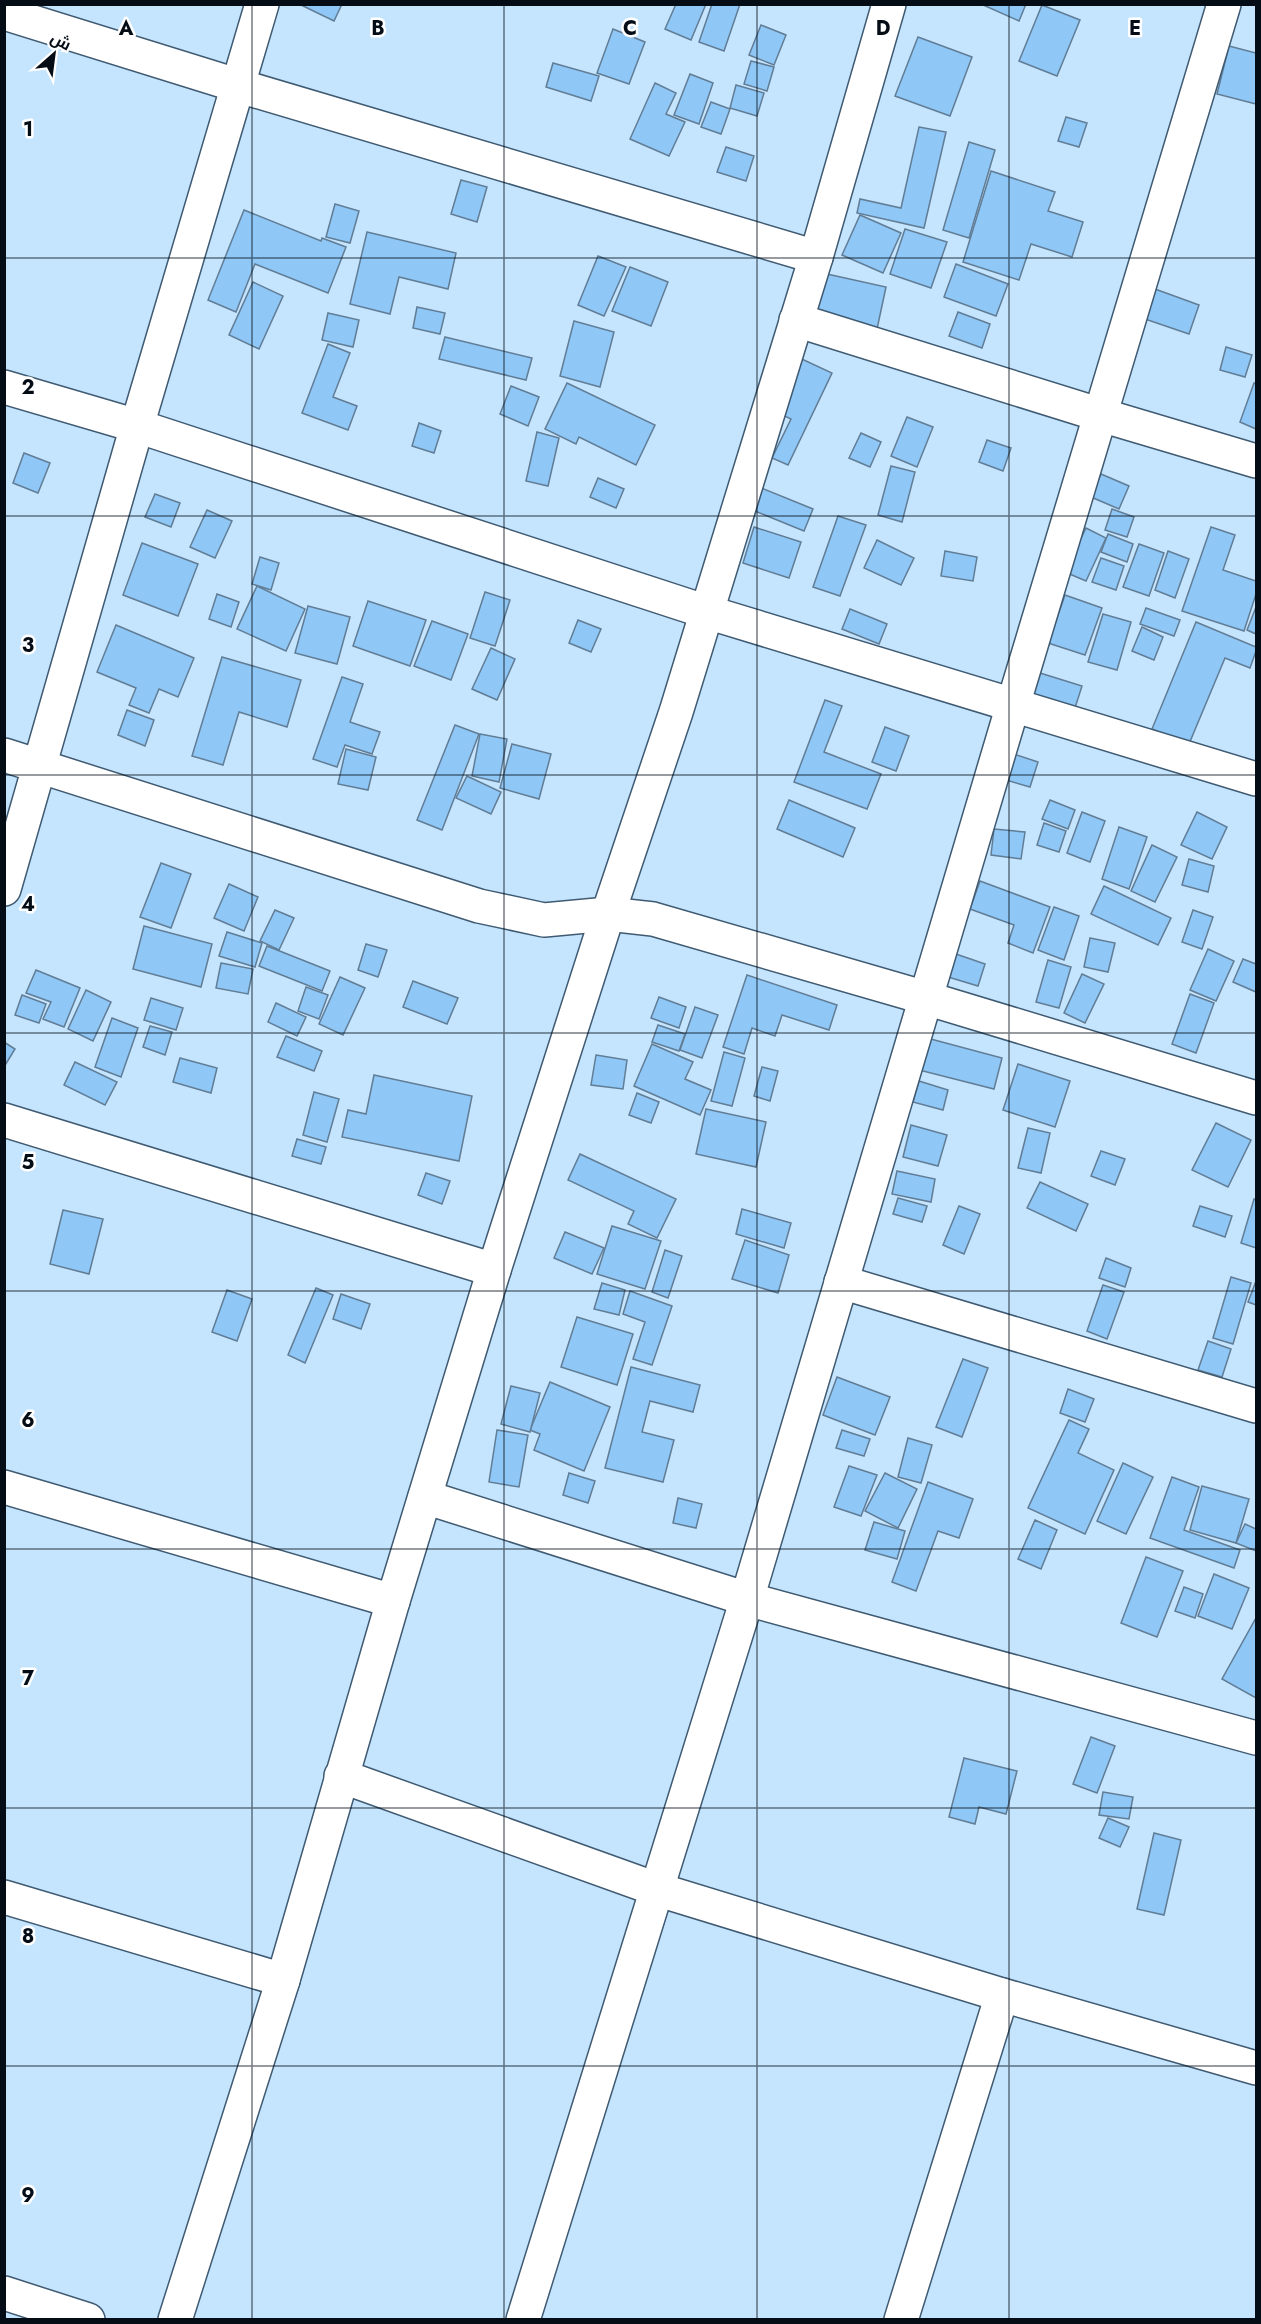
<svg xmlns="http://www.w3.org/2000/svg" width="1261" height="2324" viewBox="0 0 1261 2324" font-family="Jost,Cairo,sans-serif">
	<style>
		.building { fill: #8fc7f7; stroke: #617d95; stroke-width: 1.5 }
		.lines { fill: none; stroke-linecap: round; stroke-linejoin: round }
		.minor-casing { stroke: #3f5a71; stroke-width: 36 }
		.minor { stroke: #fff; stroke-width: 33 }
		.grid { fill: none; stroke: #040d16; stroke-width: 1.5; stroke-opacity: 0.55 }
		.grid-label { font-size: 20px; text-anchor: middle; font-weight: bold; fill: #040d16; stroke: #fff; stroke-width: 5; stroke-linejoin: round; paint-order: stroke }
	</style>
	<rect width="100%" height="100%" fill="#c5e4fe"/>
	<g class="building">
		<path d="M299 4H342L334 21Z"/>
		<path d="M676 4H706L691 40 665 29Z"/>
		<path d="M712 4H740L724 51 699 42Z"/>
		<path d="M981 4H1026L1019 21Z"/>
		<path d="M1042 5 1080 20 1057 76 1019 61Z"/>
		<path d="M761 25 786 35 774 65 749 55Z"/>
		<path d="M613 29 645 42 629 84 597 73Z"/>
		<path d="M918 37 972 57 950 116 895 96Z"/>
		<path d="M1229 46 1256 53V104L1217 94Z"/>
		<path d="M751 61 774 67 767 91 744 84Z"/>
		<path d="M553 63 599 76 591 101 546 87Z"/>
		<path d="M690 74 713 83 699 124 674 115Z"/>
		<path d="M655 83 676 93 666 114 685 122 669 156 630 139Z"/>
		<path d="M736 85 764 93 757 116 730 108Z"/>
		<path d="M711 102 730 109 721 134 701 127Z"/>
		<path d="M1066 117 1087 123 1079 147 1058 141Z"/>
		<path d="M919 127 946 132 924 228 857 213 860 199 901 208Z"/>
		<path d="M969 142 995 150 969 238 943 230Z"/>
		<path d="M726 147 754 156 746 181 717 172Z"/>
		<path d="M991 171 1055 192 1048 211 1083 222 1072 257 1031 244 1019 280 963 262Z"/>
		<path d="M461 180 487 187 477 222 451 214Z"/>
		<path d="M335 204 359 211 350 243 326 237Z"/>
		<path d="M244 210 321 241 322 238 346 247 328 293 255 264 236 312 208 300Z"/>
		<path d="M860 215 901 233 883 273 842 255Z"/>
		<path d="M905 229 947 242 931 288 890 274Z"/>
		<path d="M367 232 456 253 448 289 399 277 390 314 350 304Z"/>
		<path d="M598 256 626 267 604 316 578 305Z"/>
		<path d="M956 264 1008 284 996 316 944 297Z"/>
		<path d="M630 267 668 282 651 326 612 311Z"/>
		<path d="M818 272 886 287 877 329 809 314Z"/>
		<path d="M253 282 283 296 259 349 229 335Z"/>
		<path d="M1155 289 1199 305 1189 334 1145 319Z"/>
		<path d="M417 307 445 313 440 334 413 328Z"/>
		<path d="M958 312 990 324 982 348 949 336Z"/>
		<path d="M328 313 359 320 353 347 322 340Z"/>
		<path d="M574 321 614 332 600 387 560 376Z"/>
		<path d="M445 337 532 358 526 380 439 359Z"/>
		<path d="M328 344 350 353 333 397 357 406 348 430 302 413Z"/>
		<path d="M1226 347 1252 355 1245 377 1220 370Z"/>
		<path d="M791 354 832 373 788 465 772 458 791 419 766 407Z"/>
		<path d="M567 383 655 425 636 465 579 437 576 444 545 429Z"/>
		<path d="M1254 383 1256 384V429L1240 422Z"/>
		<path d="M511 386 539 397 528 426 500 414Z"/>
		<path d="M907 417 933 427 917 467 891 456Z"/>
		<path d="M419 423 441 431 434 453 412 446Z"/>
		<path d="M537 432 559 438 548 486 526 481Z"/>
		<path d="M861 433 881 442 870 467 849 458Z"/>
		<path d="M987 440 1011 448 1003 471 979 462Z"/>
		<path d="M24 453 50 463 38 493 13 483Z"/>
		<path d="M891 466 915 472 902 522 878 515Z"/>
		<path d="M1101 474 1129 486 1119 509 1091 497Z"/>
		<path d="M598 478 624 489 616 508 590 497Z"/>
		<path d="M759 487 813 509 804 531 750 509Z"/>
		<path d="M155 494 180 503 171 527 145 517Z"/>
		<path d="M1112 509 1134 517 1127 537 1105 530Z"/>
		<path d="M207 510 232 521 215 558 190 547Z"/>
		<path d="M838 516 866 525 840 596 813 587Z"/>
		<path d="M754 527 801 542 789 578 743 563Z"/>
		<path d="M1211 527 1235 535 1223 570 1256 581V594L1244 631 1182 611Z"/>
		<path d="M1086 528 1106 538 1086 581 1065 572Z"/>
		<path d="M1108 534 1133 544 1127 562 1101 552Z"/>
		<path d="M877 540 914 558 901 585 864 568Z"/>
		<path d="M142 543 198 564 178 616 123 595Z"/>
		<path d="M1139 544 1164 553 1149 596 1123 587Z"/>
		<path d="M945 551 977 557 973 581 941 576Z"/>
		<path d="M1168 551 1189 559 1175 598 1155 590Z"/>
		<path d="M260 557 279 563 271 590 252 584Z"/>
		<path d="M1101 558 1124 566 1116 590 1092 582Z"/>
		<path d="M257 586 305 609 286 651 237 629Z"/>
		<path d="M485 592 510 600 495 646 470 638Z"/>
		<path d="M217 594 239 602 231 627 209 619Z"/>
		<path d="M1065 595 1102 608 1085 655 1048 643Z"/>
		<path d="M368 601 426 620 410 666 353 646Z"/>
		<path d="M308 606 350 617 337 664 295 653Z"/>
		<path d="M1256 607V634L1247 630Z"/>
		<path d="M1146 608 1180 620 1174 636 1140 624Z"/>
		<path d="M850 609 887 624 879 644 842 629Z"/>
		<path d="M1103 614 1131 622 1117 670 1088 662Z"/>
		<path d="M578 620 601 629 591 652 569 643Z"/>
		<path d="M432 621 468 634 451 680 414 666Z"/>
		<path d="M1196 622 1256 647V651L1250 668 1225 658 1189 744 1152 729Z"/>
		<path d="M116 625 194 658 178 697 159 689 149 713 129 705 136 688 97 672Z"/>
		<path d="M1142 627 1163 637 1154 660 1132 651Z"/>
		<path d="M491 648 515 659 497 700 472 689Z"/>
		<path d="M222 657 301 680 287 727 239 712 223 765 192 756Z"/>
		<path d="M1040 673 1082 686 1074 711 1032 698Z"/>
		<path d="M342 677 363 684 350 722 380 732 372 754 345 745 337 767 313 759Z"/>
		<path d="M825 700 842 706 824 752 881 774 867 809 794 782Z"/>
		<path d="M127 710 154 720 145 746 118 735Z"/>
		<path d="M455 725 479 734 442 830 417 820Z"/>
		<path d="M885 727 909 736 896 771 872 762Z"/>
		<path d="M480 734 507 739 499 782 472 776Z"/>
		<path d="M512 744 551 754 539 799 500 788Z"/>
		<path d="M346 749 376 757 368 790 338 784Z"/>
		<path d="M1014 754 1038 762 1030 787 1006 780Z"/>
		<path d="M467 776 501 792 491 814 456 798Z"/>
		<path d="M789 800 855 828 843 857 777 829Z"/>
		<path d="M1050 800 1075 810 1068 829 1042 819Z"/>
		<path d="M1082 812 1105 821 1090 862 1067 853Z"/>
		<path d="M1197 812 1227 827 1212 859 1181 845Z"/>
		<path d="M1044 823 1066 831 1059 852 1037 845Z"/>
		<path d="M1119 827 1147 837 1129 889 1102 879Z"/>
		<path d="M994 829 1025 832 1021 859 991 855Z"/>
		<path d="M1152 845 1177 857 1155 902 1131 891Z"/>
		<path d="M1189 859 1214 866 1208 892 1182 885Z"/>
		<path d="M161 863 191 874 171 928 140 917Z"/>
		<path d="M980 881 1050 907 1033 953 1008 943 1014 925 970 909Z"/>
		<path d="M229 884 258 897 244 931 214 918Z"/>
		<path d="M1104 886 1171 918 1158 945 1091 914Z"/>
		<path d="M1054 907 1079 916 1064 960 1038 950Z"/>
		<path d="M275 910 294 918 279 950 260 941Z"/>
		<path d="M1193 910 1213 917 1202 949 1182 942Z"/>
		<path d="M144 926 212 944 201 987 133 969Z"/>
		<path d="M227 932 262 943 255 967 219 956Z"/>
		<path d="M1090 938 1115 943 1108 972 1084 967Z"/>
		<path d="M366 944 387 950 378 977 358 970Z"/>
		<path d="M267 946 330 971 322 991 259 966Z"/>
		<path d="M1208 949 1234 961 1216 1001 1190 990Z"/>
		<path d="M956 954 985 964 978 986 948 977Z"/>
		<path d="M1243 959 1256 964V992L1233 982Z"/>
		<path d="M1048 960 1071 967 1059 1008 1036 1002Z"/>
		<path d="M221 963 253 969 248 994 216 988Z"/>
		<path d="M36 970 80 988 64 1027 43 1019 51 1002 26 993Z"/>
		<path d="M1082 974 1104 984 1085 1023 1064 1013Z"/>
		<path d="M747 975 837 1005 829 1030 782 1015 775 1036 752 1028 744 1054 723 1047Z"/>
		<path d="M340 977 365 988 343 1035 319 1024Z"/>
		<path d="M413 981 458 998 447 1024 403 1007Z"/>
		<path d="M306 987 328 995 319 1019 298 1011Z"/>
		<path d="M86 990 111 1002 93 1041 68 1029Z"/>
		<path d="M1190 994 1214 1003 1196 1053 1172 1044Z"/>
		<path d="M22 995 46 1004 39 1023 15 1015Z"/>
		<path d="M659 997 686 1007 679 1028 651 1018Z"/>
		<path d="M151 998 183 1008 176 1030 144 1020Z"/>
		<path d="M276 1003 306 1017 297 1036 268 1022Z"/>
		<path d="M695 1007 718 1015 702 1058 680 1050Z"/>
		<path d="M112 1018 138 1028 121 1077 95 1067Z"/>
		<path d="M658 1025 685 1034 679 1051 652 1042Z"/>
		<path d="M150 1026 172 1032 165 1055 143 1047Z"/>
		<path d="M286 1036 322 1051 314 1071 277 1057Z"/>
		<path d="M927 1038 1002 1058 994 1089 919 1070Z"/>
		<path d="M4 1042 15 1049 4 1067Z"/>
		<path d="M652 1044 693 1062 685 1079 711 1090 700 1115 634 1086Z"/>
		<path d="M724 1052 745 1058 732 1106 711 1101Z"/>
		<path d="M596 1055 627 1060 623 1089 591 1085Z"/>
		<path d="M180 1058 217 1068 211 1093 173 1082Z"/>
		<path d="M75 1062 117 1082 105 1105 64 1085Z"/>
		<path d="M1018 1064 1070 1081 1055 1127 1003 1110Z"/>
		<path d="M762 1067 778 1071 770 1101 754 1096Z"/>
		<path d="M374 1075 472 1096 459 1161 342 1137 348 1110 366 1114Z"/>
		<path d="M919 1081 948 1090 943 1110 913 1102Z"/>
		<path d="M314 1092 339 1099 327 1142 303 1135Z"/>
		<path d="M637 1093 659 1102 651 1123 629 1115Z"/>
		<path d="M706 1109 766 1122 756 1167 696 1154Z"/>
		<path d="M1216 1123 1251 1140 1228 1187 1192 1170Z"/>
		<path d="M911 1125 947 1135 938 1166 903 1157Z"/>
		<path d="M1028 1128 1050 1133 1041 1173 1018 1168Z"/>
		<path d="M297 1139 326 1147 321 1164 292 1156Z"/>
		<path d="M1101 1151 1125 1159 1115 1185 1091 1176Z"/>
		<path d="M580 1154 676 1199 657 1238 628 1224 634 1211 568 1180Z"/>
		<path d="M897 1171 935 1179 931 1202 892 1194Z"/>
		<path d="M426 1173 450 1181 442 1204 418 1195Z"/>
		<path d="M1040 1182 1088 1204 1076 1231 1027 1208Z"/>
		<path d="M898 1198 927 1206 922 1222 893 1214Z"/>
		<path d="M1254 1199 1256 1200V1248L1241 1243Z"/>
		<path d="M959 1206 980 1214 964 1254 943 1245Z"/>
		<path d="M1200 1206 1232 1216 1225 1237 1193 1226Z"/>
		<path d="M742 1209 791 1223 784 1248 736 1234Z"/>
		<path d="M63 1210 103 1219 89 1274 50 1264Z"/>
		<path d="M612 1226 661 1241 645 1289 597 1274Z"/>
		<path d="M565 1232 604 1248 592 1274 554 1258Z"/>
		<path d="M745 1240 789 1255 778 1293 732 1279Z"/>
		<path d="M665 1250 682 1256 668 1298 652 1292Z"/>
		<path d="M1106 1258 1131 1268 1125 1287 1099 1278Z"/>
		<path d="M1231 1277 1251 1283 1233 1344 1213 1338Z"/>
		<path d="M1256 1281V1305L1248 1302Z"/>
		<path d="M602 1283 625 1290 619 1315 594 1309Z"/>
		<path d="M1103 1285 1124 1292 1107 1339 1087 1331Z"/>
		<path d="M316 1288 333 1295 305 1363 288 1355Z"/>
		<path d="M227 1290 252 1299 237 1341 212 1332Z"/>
		<path d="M630 1291 672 1306 652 1365 633 1359 645 1322 623 1314Z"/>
		<path d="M341 1294 370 1304 361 1329 333 1319Z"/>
		<path d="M577 1317 633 1334 617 1385 561 1367Z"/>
		<path d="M1208 1341 1231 1349 1222 1377 1198 1370Z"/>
		<path d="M963 1359 988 1368 962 1437 936 1427Z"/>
		<path d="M631 1367 700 1385 693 1412 650 1401 642 1432 674 1440 663 1482 605 1468Z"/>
		<path d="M837 1377 890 1397 875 1435 823 1415Z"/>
		<path d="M550 1382 610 1407 584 1471 534 1450 540 1434 530 1430Z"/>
		<path d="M511 1386 540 1393 530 1432 501 1424Z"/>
		<path d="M1068 1389 1094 1399 1085 1422 1060 1413Z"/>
		<path d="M1069 1420 1089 1429 1078 1453 1114 1470 1085 1534 1028 1508Z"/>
		<path d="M497 1430 528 1435 519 1487 489 1482Z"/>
		<path d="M842 1430 870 1439 864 1456 836 1448Z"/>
		<path d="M908 1438 932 1445 921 1483 898 1477Z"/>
		<path d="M1123 1463 1153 1477 1126 1534 1097 1521Z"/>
		<path d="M849 1466 877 1475 861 1516 834 1507Z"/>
		<path d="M569 1473 595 1481 588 1503 563 1495Z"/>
		<path d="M885 1473 917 1489 898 1528 865 1511Z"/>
		<path d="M1172 1477 1199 1487 1184 1530 1240 1550 1234 1568 1150 1538Z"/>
		<path d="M928 1482 973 1499 959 1538 938 1531 916 1591 892 1582Z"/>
		<path d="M1202 1486 1249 1499 1236 1543 1190 1530Z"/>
		<path d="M678 1498 702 1504 696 1528 673 1523Z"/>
		<path d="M1035 1520 1057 1530 1041 1569 1018 1559Z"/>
		<path d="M874 1522 905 1531 897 1559 865 1550Z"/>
		<path d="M1245 1524 1256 1529V1551L1236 1543Z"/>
		<path d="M1146 1557 1183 1571 1157 1637 1121 1623Z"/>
		<path d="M1214 1574 1249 1588 1232 1629 1198 1616Z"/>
		<path d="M1184 1587 1203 1594 1195 1618 1175 1611Z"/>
		<path d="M1256 1618V1698L1222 1679Z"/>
		<path d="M1091 1737 1115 1746 1097 1793 1073 1784Z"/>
		<path d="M964 1758 1017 1771 1006 1814 979 1807 975 1824 949 1817Z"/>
		<path d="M1103 1792 1133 1797 1129 1819 1099 1815Z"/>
		<path d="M1108 1818 1129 1827 1120 1847 1099 1838Z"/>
		<path d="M1154 1833 1181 1840 1164 1915 1137 1909Z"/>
	</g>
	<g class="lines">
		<defs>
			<g id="minor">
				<path d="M4 13 236 85 816 257"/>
				<path d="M796 320 1101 415 1256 461"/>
				<path d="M4 387 137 426 707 612 1256 779"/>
				<path d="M4 755 479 906 544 920 608 914 653 919 926 998 1256 1098"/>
				<path d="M4 889 137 426 262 4"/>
				<path d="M4 1120 494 1270"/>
				<path d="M841 1282 1256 1406"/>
				<path d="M4 1487 393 1601"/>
				<path d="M425 1497 747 1599 1256 1738"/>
				<path d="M341 1776 656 1889 1002 1995 1256 2068"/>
				<path d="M4 1897 283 1980"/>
				<path d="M4 2293 88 2320"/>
				<path d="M175 2320 283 1980 393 1601 494 1270 608 914 676 712 816 257 889 4"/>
				<path d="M523 2320 747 1599 1013 705 1224 4"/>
				<path d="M901 2320 1002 1995"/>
			</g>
		</defs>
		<use href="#minor" class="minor-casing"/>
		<use href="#minor" class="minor"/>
	</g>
	<path class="grid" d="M252 4V2320M504 4V2320M757 4V2320M1009 4V2320M4 258H1256M4 516H1256M4 775H1256M4 1033H1256M4 1291H1256M4 1549H1256M4 1808H1256M4 2066H1256"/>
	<g class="grid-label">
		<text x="126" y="35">A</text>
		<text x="378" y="35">B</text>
		<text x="630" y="35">C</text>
		<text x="883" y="35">D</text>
		<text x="1135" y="35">E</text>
		<text x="28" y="136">1</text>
		<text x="28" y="394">2</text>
		<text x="28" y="652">3</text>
		<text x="28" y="911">4</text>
		<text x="28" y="1169">5</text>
		<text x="28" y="1427">6</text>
		<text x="28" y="1685">7</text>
		<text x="28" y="1943">8</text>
		<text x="28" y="2202">9</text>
	</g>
	<rect width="1261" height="2324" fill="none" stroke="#040d16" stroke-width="12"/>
	<g transform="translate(54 54) rotate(28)" stroke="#ffffff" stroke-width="4.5" paint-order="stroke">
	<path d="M0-4.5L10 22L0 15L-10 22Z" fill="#040d16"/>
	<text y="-9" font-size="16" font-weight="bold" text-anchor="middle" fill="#040d16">ش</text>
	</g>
</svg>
